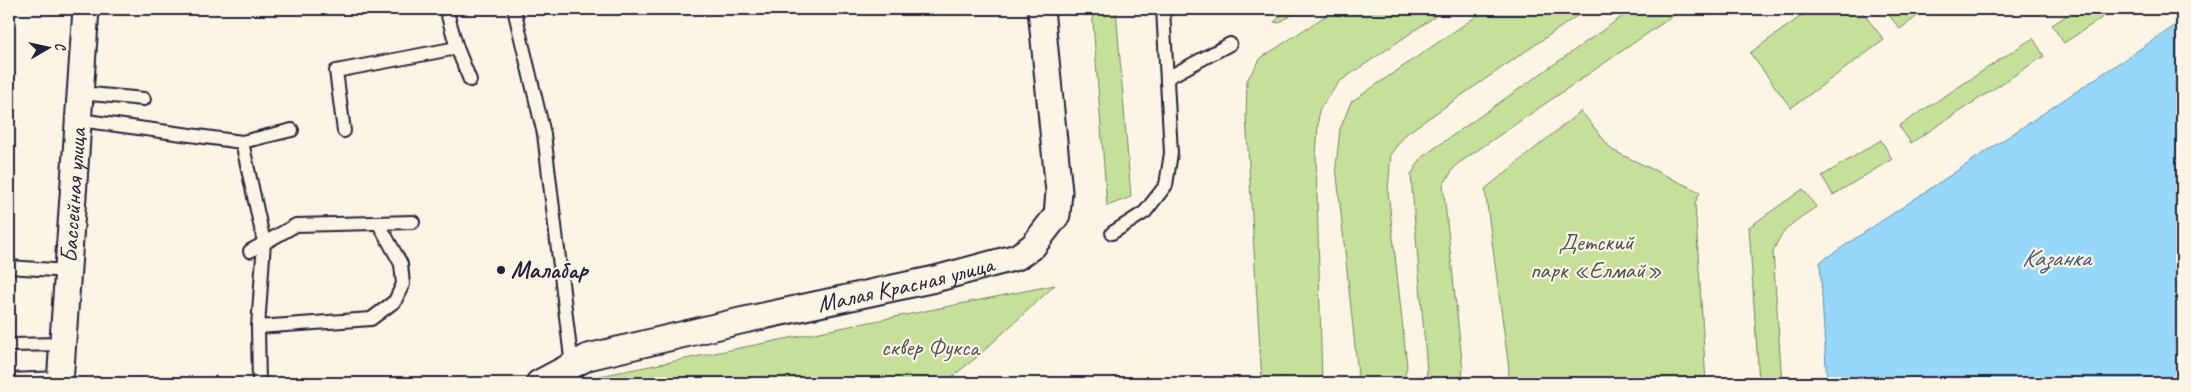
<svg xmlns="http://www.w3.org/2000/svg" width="2191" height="392" viewBox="0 0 2191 392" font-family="Caveat,sans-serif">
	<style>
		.green { fill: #c5e199; stroke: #74826a }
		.water { fill: #97d7f9; stroke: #688fad }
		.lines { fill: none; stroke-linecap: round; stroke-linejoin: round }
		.lane-casing { stroke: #22223b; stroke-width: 16 }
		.street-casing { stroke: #22223b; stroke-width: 29 }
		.lane { stroke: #fcf5e5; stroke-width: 12 }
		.street { stroke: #fcf5e5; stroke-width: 25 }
		.poi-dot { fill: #22223b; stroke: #fcf5e5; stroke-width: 2 }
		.labels { text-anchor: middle; stroke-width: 4.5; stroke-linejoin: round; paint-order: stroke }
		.street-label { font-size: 24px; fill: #22223b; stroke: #fcf5e5 }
		.park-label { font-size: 24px; fill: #4b5252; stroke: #fcf5e5 }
		.poi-label { font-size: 24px; font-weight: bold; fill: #22223b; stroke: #fcf5e5; text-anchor: start }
		.water-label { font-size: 25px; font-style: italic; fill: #455874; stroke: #fcf5e5 }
	</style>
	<rect width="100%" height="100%" fill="#fcf5e5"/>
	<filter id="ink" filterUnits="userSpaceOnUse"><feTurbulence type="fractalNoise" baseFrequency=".02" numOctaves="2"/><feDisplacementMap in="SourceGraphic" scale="10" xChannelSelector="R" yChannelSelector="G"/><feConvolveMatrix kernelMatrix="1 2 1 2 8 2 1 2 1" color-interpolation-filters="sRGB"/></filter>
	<g filter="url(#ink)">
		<g class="green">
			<path d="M1092 9H1116L1131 197 1107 206Z"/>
			<path d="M1288 9H1300L1279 23 1274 22Z"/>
			<path d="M1336 9H1446L1339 82 1319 110 1316 157 1322 383H1262L1246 116 1247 80 1261 58Z"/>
			<path d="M1487 9H1587L1407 133 1391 153 1388 191 1407 366 1403 383H1354L1358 375 1336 166 1340 129 1351 102Z"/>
			<path d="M1633 9H1683L1456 165 1443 185 1463 370 1461 383H1425L1427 371 1411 175 1422 157Z"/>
			<path d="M1811 9H1860L1884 40 1791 108 1750 53Z"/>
			<path d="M1884 9H1927L1900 29Z"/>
			<path d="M2077 9H2115L2064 43 2052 25Z"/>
			<path d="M2033 38 2044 56 1911 143 1899 126Z"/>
			<path d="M1581 111 1612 150 1700 192 1695 203 1706 383H1507L1509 369 1485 189Z"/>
			<path d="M1881 140 1892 159 1833 195 1822 176Z"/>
			<path d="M1803 189 1816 207C1796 221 1782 227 1773 252L1782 383H1759L1749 227Z"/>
			<path d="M1055 285 977 357 944 383H579L585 379Z"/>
		</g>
		<path class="water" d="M2182 21V383H1827L1820 262Z"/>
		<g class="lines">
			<defs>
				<g id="lane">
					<path d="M514 9 544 134 572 366"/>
					<path d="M457 48 470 80"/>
					<path d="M1167 78 1230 44"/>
					<path d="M80 93 144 99"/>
					<path d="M79 120 242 142 292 130"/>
					<path d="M344 131 336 71 457 48 446 9"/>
					<path d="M242 142 264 242 258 327 259 383"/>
					<path d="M1112 233 1145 212 1166 185 1171 153 1163 9"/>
					<path d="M250 251 296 225 413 222"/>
					<path d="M9 267 68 271"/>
					<path d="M258 327 371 319 395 301 403 284 401 264 379 224"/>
					<path d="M9 345 63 344"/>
					<path d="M9 380 61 378"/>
				</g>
				<g id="street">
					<path id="s1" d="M60 383 86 9"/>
					<path id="s2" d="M539 383 588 357 740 321 935 279 1017 257 1033 246 1057 215 1059 192 1041 9"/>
				</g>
			</defs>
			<use href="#lane" class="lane-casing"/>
			<use href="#street" class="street-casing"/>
			<use href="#lane" class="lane"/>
			<use href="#street" class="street"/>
		</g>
	</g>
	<circle class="poi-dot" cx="501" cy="270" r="5"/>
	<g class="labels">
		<g class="street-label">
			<text dy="8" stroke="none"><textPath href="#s1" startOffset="188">Бассейная улица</textPath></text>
			<text dy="8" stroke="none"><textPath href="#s2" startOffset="381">Малая Красная улица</textPath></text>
		</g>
		<g class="park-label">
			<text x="1596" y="250">Детский<tspan x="1596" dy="28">парк «Елмай»</tspan></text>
			<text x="930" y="355">cквер Фукса</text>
		</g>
		<g class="poi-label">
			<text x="511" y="278">Малабар</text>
		</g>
		<g class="water-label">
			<text x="2056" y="266">Казанка</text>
		</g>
	</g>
	<rect width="2191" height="392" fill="none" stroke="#fcf5e5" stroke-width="30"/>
	<rect x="15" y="15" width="2161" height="362" fill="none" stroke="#22223b" stroke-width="2" filter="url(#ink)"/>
	<g transform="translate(48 48) rotate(81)" stroke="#fcf5e5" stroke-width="4" paint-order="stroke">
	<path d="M0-4L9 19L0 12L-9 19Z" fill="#22223b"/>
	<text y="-8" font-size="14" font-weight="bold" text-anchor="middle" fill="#22223b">С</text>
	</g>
</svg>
